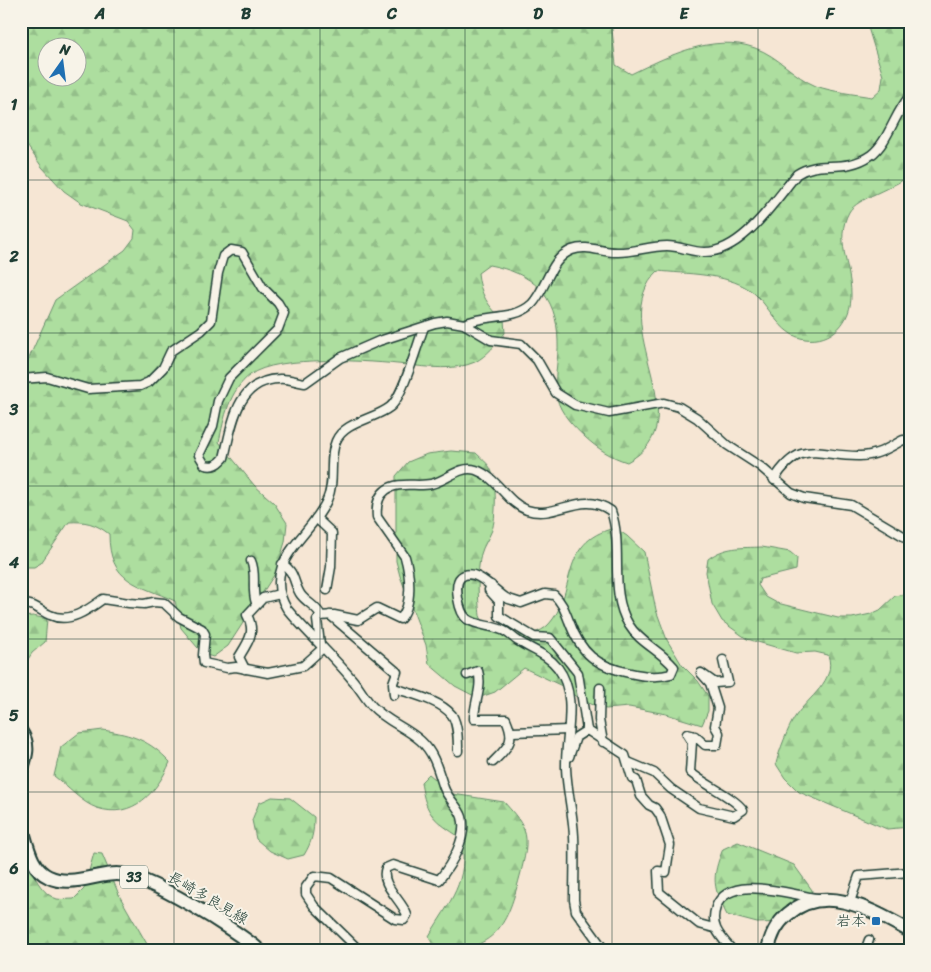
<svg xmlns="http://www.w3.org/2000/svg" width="931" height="972" viewBox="0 0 931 972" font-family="Sriracha,'Klee One',sans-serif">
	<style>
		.forest { fill: url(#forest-firs); stroke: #668e6a; fill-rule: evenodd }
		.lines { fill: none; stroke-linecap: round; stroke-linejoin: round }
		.minor-casing { stroke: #1f3d34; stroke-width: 11 }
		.tertiary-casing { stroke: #1f3d34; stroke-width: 14 }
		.primary-casing { stroke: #1f3d34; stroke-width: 16 }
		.minor { stroke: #f7f3e8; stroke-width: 8 }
		.tertiary { stroke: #f7f3e8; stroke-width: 10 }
		.primary { stroke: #f7f3e8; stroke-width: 12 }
		.grid { fill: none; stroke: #1f3d34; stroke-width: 1; stroke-opacity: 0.55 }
		.poi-dot { fill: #1f6fb2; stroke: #f7f3e8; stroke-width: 2 }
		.labels { text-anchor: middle; stroke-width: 4; stroke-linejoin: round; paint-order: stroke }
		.shield { fill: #f7f3e8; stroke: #60746a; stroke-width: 1 }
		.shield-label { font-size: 14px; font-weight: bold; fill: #1f3d34 }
		.street-label { font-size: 15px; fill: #1f3d34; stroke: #f7f3e8 }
		.poi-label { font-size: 15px; fill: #1f3d34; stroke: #f7f3e8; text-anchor: end }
		.neatline { fill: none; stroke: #1f3d34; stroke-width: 2 }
		.grid-label { font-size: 16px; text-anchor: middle; font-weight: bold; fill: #1f3d34 }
	</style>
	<defs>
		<pattern id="forest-firs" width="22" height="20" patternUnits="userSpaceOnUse" patternTransform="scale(1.25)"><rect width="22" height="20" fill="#adde9f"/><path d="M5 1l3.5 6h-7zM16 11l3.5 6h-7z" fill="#94bf8a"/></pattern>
	</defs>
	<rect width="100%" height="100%" fill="#f6e6d4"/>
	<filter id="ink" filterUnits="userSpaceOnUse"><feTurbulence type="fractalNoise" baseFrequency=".02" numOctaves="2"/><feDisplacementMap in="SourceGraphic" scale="10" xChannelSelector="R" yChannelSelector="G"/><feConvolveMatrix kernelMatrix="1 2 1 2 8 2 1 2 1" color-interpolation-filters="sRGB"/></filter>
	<g filter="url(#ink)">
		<g class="forest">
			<path d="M21 21H611L616 65 631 74C668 56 713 33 755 48 778 56 794 77 816 86 833 92 854 94 872 97L881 89 883 76 866 21H910V175C895 188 857 198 849 212 834 240 851 265 851 294 852 321 832 343 805 339 778 335 770 304 750 290 725 273 686 274 658 271 602 324 705 421 627 462 611 457 598 449 585 437 574 427 560 413 557 398 553 379 559 359 558 341 557 294 532 273 489 265L478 273C480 294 488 307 504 320L505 333C497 343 487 356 475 362 455 371 428 367 407 365 372 361 277 354 250 375 229 391 224 418 219 442L254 485 274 503 287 523 285 542 276 572 228 646 213 657 203 654 181 628 175 601C138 584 109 583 109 534 95 523 85 521 69 522L41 563 34 567H21V376L55 300 125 250 134 238 135 230 128 221 81 203 64 191 42 167 21 137ZM48 48H78V78H48Z"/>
			<path d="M451 451 476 453C481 458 489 464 491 470 497 481 496 519 492 530 489 538 483 546 481 554 477 571 478 590 479 607 480 610 479 615 481 618 490 639 534 640 548 625 578 594 557 541 615 528L627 536 644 552 656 610 667 640 682 665 698 681 708 696V711L702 725 666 714 629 707 606 709 582 701 562 686 524 668 495 692 478 698 455 686 429 664 426 645 400 576 396 561V476L408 462 427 454Z"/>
			<path d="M762 547 790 552 797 558 796 570 760 579 758 585 766 597 777 603 838 618H852L871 614 880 610 895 596 904 594 910 597V827L887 829 799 792 785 778 776 764C778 754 789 725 795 717 808 697 837 681 828 655L815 652 796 653 747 639 722 621 712 604 706 572 708 559C725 546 741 548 762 547Z"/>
			<path d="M33 616 47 619 45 642 32 653 21 670V617Z"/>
			<path d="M103 730C133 735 149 740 170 762 158 791 133 820 97 808 82 803 67 786 54 776L61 747 79 733Z"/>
			<path d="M429 774 453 794 504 802C511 810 520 819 524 830 529 841 524 860 521 872 507 926 497 951 435 951L429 936C449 902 470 881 461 838 434 820 426 816 421 782Z"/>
			<path d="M272 797 290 798 314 817C314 832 312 842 304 855L288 859 270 851 256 839 252 820 259 803Z"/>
			<path d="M21 842C28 861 36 892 57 899 62 900 69 899 74 899L84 889 94 853 102 854 120 897 151 951H21Z"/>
			<path d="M738 842 794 865 812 890 808 910 790 922 757 923 727 915C713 888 711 878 723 849Z"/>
		</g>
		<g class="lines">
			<defs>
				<g id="minor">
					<path d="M464 324C484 314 514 321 532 304 547 288 550 258 572 250 588 244 602 253 618 252 634 252 650 246 667 246 679 246 692 252 704 252 742 253 775 200 797 174 819 159 844 174 871 155 888 143 895 112 910 96"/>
					<path d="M21 379 47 377 88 389 140 386 149 382 163 368 171 351 201 331 211 321 218 273 223 256 231 250 242 252 263 288 278 303 284 313 278 329 229 378 218 401 213 426 199 455 205 465C213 467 218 465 224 458 232 426 236 380 279 379 287 378 297 382 305 383L340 358 379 341 435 323 447 321 464 324 491 340 521 344 537 360 556 393 575 405 609 413 664 403 679 407 697 418 727 445 761 467 791 493 804 498 851 505 910 540"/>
					<path d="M774 480C801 437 819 457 860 456 876 456 889 448 903 440L910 441"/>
					<path d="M316 518 332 533 331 567 327 590"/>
					<path d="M251 561C257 574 251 589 256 603"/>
					<path d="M282 564C296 572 293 584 301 595 307 603 318 607 321 616"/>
					<path d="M491 585 489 590 499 601V616L534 637 550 638 578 673 587 730"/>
					<path d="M21 605C33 602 40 611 50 615 69 624 88 610 103 599L129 603 144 604 154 602 164 603 179 617 202 629 205 634 203 655 204 663 227 668 236 667 268 673 303 666 323 648"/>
					<path d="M330 615 397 672 393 683 394 695"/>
					<path d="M320 644 317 620 320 616 334 615 358 620 377 608 400 619C413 606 410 574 405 557L377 517C376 507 378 496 386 490 398 481 417 487 431 484 447 481 459 465 476 470 497 477 507 503 527 510 557 520 581 489 611 511 624 548 608 591 629 625 639 642 661 651 674 667L671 674C657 678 644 676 630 673 596 666 581 654 569 621 565 611 562 602 554 595L545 594 521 603C516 601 511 600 506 598 496 592 475 566 461 577 453 584 459 613 467 619 477 626 491 625 502 630 508 632 513 638 518 641 532 650 547 654 558 668 579 696 565 736 566 768 567 791 573 813 574 836 575 857 574 879 574 900L576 911 605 951"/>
					<path d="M245 669 239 657C249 641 256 632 247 615L263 598 280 594"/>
					<path d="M467 675 478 671C483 687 474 703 474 719H506C516 741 508 747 493 762"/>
					<path d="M394 688C411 694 440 700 452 715 458 725 458 740 458 751"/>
					<path d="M600 688 599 720 603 742"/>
					<path d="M512 732 568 730"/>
					<path d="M569 757 576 737 587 730 625 755 632 778 636 780 641 796 649 805 655 808 660 815 670 845 666 872 658 871 659 892 699 924 714 928"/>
					<path d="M628 762 654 773 671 789 699 808 734 816 743 810C734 797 705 785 690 772L692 742 687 734 695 736 705 745H717L719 733 715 726 718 708 710 683 701 673 715 683 728 682 723 660"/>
					<path d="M850 902 859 876 910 872"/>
					<path d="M360 951 314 906 306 894V887L314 876 331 878 395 919 404 920 407 915C402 900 379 884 386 868L393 865 439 880C451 865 468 837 462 817 459 807 448 799 444 788 438 771 435 754 421 741 406 727 387 722 372 706 364 697 359 687 351 678 331 654 307 633 287 609 259 563 311 537 327 500 336 481 328 459 336 441 344 422 375 419 390 407 403 397 417 345 424 327"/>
					<path d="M733 951C721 937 709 927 716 907 729 873 790 895 817 898"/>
					<path d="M865 951 869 940"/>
				</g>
				<path id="tertiary" d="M617 21H638"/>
				<g id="primary">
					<path d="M21 732C30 745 26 757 21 771"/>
					<path d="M21 825C27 843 30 869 49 877 70 887 95 874 117 874 147 874 236 930 260 951"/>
					<path d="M768 951C770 937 777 923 788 914 826 882 873 911 910 931"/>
				</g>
			</defs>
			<use href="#minor" class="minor-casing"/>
			<use href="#tertiary" class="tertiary-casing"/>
			<use href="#primary" class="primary-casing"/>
			<use href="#minor" class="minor"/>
			<use href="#tertiary" class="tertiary"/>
			<use href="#primary" class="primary"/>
		</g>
	</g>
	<path class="grid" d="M174 21V951M320 21V951M465 21V951M612 21V951M758 21V951M21 180H910M21 333H910M21 486H910M21 639H910M21 792H910"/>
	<rect class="poi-dot" x="871" y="916" width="10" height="10" rx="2.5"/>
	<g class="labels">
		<rect class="shield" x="120" y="865.5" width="28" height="23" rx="4"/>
		<g class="shield-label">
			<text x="134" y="882">33</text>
		</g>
		<g class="street-label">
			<text transform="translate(208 898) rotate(30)" y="5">長崎多良見線</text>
		</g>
		<g class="poi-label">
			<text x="866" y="926">岩本</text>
		</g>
	</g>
	<rect width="931" height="972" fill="none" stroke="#f7f3e8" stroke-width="55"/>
	<g transform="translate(62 62) rotate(14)"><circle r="24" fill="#f7f3e8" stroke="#a1aaa0"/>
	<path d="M0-4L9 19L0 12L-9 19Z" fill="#1f6fb2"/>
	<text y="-8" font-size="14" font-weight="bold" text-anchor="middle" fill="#1f3d34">N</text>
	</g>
	<rect x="28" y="28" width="876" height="916" class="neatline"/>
	<g class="grid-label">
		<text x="100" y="19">A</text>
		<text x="246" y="19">B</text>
		<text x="392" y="19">C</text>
		<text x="538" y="19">D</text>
		<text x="684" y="19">E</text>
		<text x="830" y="19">F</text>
		<text x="14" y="110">1</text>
		<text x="14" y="262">2</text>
		<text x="14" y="415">3</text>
		<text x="14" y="568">4</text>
		<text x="14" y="721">5</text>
		<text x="14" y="874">6</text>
	</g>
</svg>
